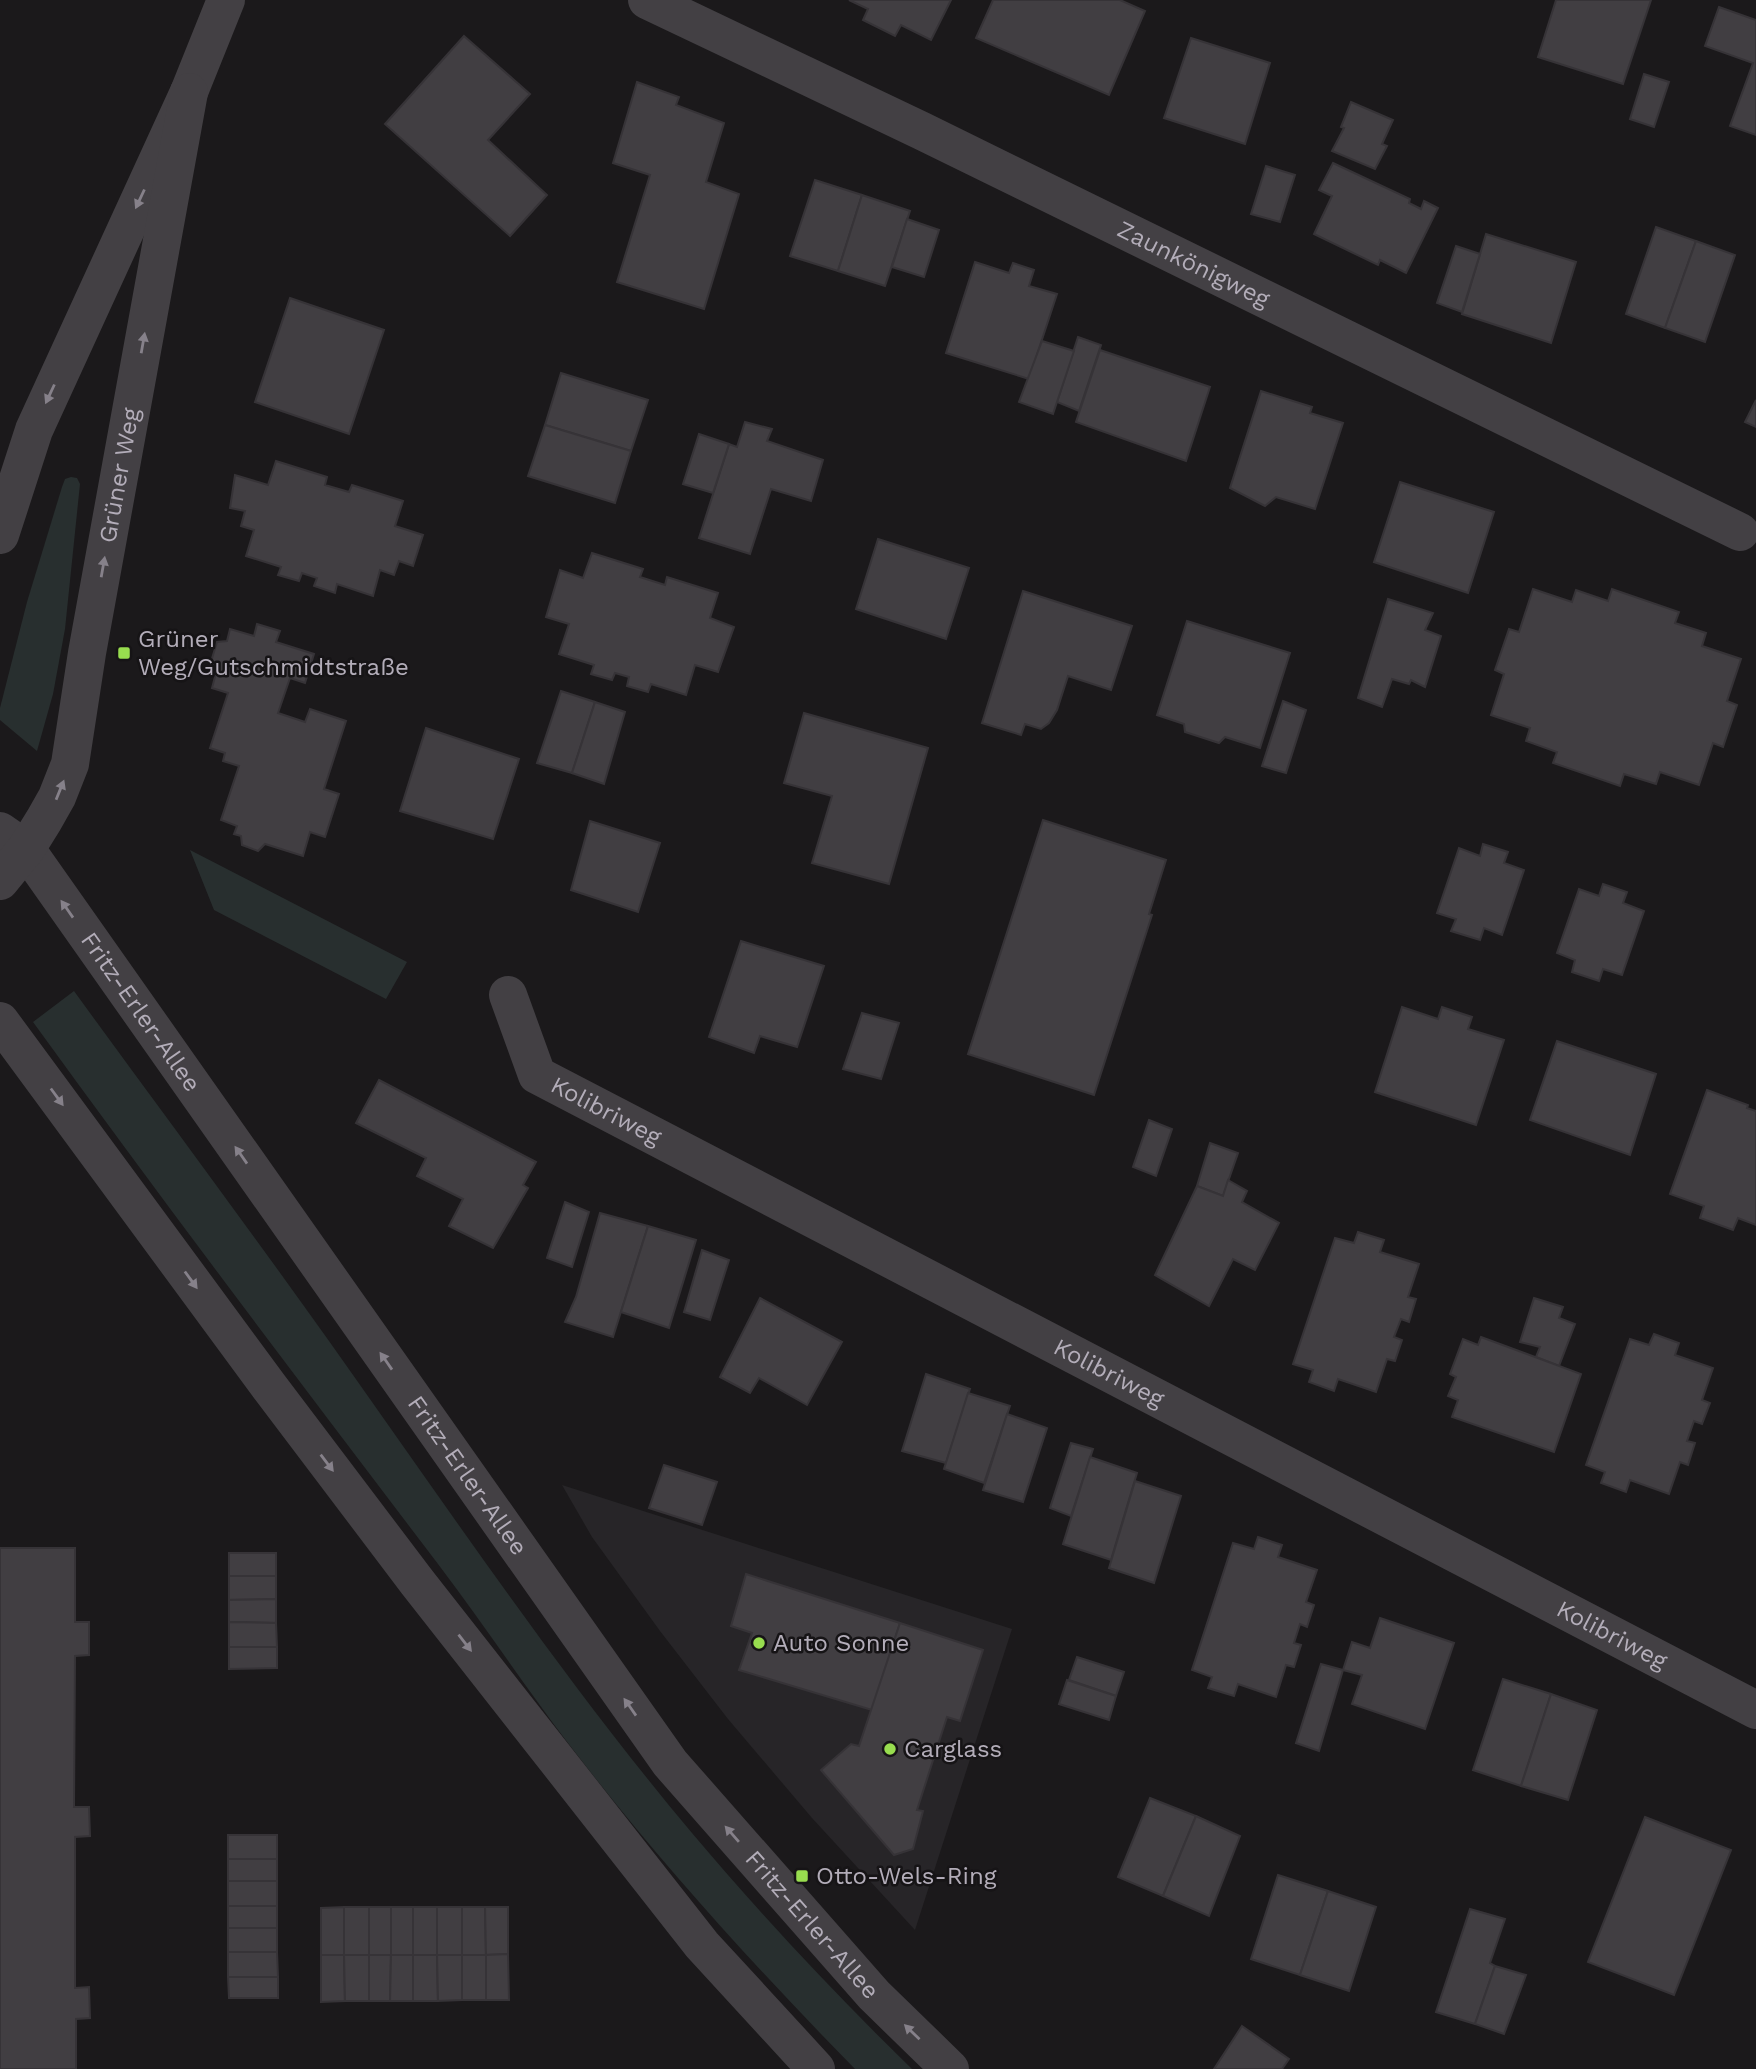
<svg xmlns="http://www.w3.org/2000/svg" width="1756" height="2069" viewBox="0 0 1756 2069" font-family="'Work Sans',sans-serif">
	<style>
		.built { fill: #272528 }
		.green { fill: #282f2f }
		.building { fill: #413e42; stroke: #363337; stroke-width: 2 }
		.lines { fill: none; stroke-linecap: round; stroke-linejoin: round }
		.minor { stroke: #434044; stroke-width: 38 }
		.oneway { fill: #86818a }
		.poi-dot { fill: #98dd4f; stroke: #161416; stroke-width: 2.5 }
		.labels { text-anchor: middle; stroke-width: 5; stroke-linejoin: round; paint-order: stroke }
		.street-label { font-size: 24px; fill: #b3adb9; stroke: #161416 }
		.poi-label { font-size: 24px; fill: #b3adb9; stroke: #161416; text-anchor: start }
	</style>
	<rect width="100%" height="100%" fill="#1b191b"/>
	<path class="built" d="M562 1485 1012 1629 915 1930 812 1818 728 1719 660 1631 592 1537Z"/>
	<g class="green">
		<path d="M71 477 77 478 80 484 65 629 53 694 37 751 0 720V708L27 602 62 487 65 479Z"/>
		<path d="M190 850 407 962 386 999 214 910Z"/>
		<path d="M74 991C159 1108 245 1223 329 1341 447 1507 561 1677 692 1833 761 1915 835 1994 912 2069H855C753 1965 656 1858 568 1743 523 1684 482 1622 438 1564 301 1384 165 1204 33 1022Z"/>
	</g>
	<g class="building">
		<path d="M849 0H951L931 40 901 25 895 36 863 20 868 9Z"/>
		<path d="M993 0H1120L1145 11 1109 95 976 38Z"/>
		<path d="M1556 0H1651L1623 84 1538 57Z"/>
		<path d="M1719 7 1756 20V135L1730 126 1753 63 1705 46Z"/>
		<path d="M464 36 530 94 488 140 547 195 510 236 385 124Z"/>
		<path d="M1191 38 1270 63 1245 144 1164 118Z"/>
		<path d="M1644 74 1669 82 1654 127 1630 119Z"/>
		<path d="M637 82 679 97 676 105 724 123 706 182 739 194 704 309 617 282 650 175 613 163Z"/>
		<path d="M1351 102 1393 120 1382 144 1387 146 1375 169 1332 151 1344 128 1341 127Z"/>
		<path d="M1333 163 1410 199 1409 203 1421 209 1424 201 1438 208 1406 273 1380 260 1378 265 1314 234 1332 196 1319 190Z"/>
		<path d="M1266 166 1295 175 1280 222 1251 214Z"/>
		<path d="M815 180 862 195 838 271 790 256Z"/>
		<path d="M862 195 910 211 885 286 838 271Z"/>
		<path d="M907 219 939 230 924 277 892 267Z"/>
		<path d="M1656 227 1696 241 1665 328 1626 314Z"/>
		<path d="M1486 234 1576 262 1551 343 1462 314Z"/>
		<path d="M1696 241 1735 255 1705 342 1665 328Z"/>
		<path d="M1456 246 1480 254 1462 312 1437 303Z"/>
		<path d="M975 262 1009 273 1013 263 1034 270 1029 286 1057 294 1029 379 946 353Z"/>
		<path d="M290 298 384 330 349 434 255 402Z"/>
		<path d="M1078 337 1101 345 1079 411 1057 402Z"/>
		<path d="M1042 341 1074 351 1053 414 1019 402Z"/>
		<path d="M1100 350 1210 387 1186 461 1076 422Z"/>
		<path d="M561 373 648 400 631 451 545 425Z"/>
		<path d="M1261 391 1312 407 1310 413 1343 423 1315 509 1276 497 1265 506 1230 488Z"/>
		<path d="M1756 400V427L1745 422Z"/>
		<path d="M745 422 772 429 767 441 823 460 811 501 771 489 750 554 699 538 729 444 737 447Z"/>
		<path d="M545 425 631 451 615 503 528 476Z"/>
		<path d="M699 434 729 444 713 493 683 484Z"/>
		<path d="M276 461 327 477 325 485 349 492 352 485 403 501 395 526 423 535 413 566 399 561 394 575 380 570 373 596 337 584 335 593 314 586 317 578 302 573 299 581 278 575 281 567 246 556 254 530 241 526 245 511 230 508 235 475 268 485Z"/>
		<path d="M1400 482 1494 512 1468 593 1374 562Z"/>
		<path d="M878 539 969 568 946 639 856 609Z"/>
		<path d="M592 553 643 569 640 577 665 585 667 577 718 593 710 618 734 627 718 672 695 665 686 695 651 684 648 692 627 686 629 677 615 673 612 680 591 674 594 665 559 654 569 624 546 617 560 570 583 578Z"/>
		<path d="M1533 589 1572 602 1576 590 1608 601 1612 589 1679 612 1675 623 1706 633 1702 646 1741 659 1727 701 1737 705 1723 747 1713 743 1699 785 1660 772 1656 784 1624 774 1620 786 1553 763 1557 752 1526 741 1530 728 1491 715 1504 674 1495 670 1509 629 1519 632Z"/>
		<path d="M1023 591 1132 626 1111 690 1068 676 1057 710 1049 723 1041 729 1025 724 1021 735 982 723Z"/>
		<path d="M1388 599 1433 613 1425 630 1441 636 1425 687 1411 680 1409 684 1392 679 1382 707 1358 698Z"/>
		<path d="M1187 621 1290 653 1260 748 1225 737 1219 743 1185 732 1184 724 1157 715Z"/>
		<path d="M257 624 280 631 276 642 314 654 305 683 290 678 278 713 305 722 310 709 346 721 324 789 339 794 325 837 310 832 303 856 265 844 258 851 242 845 241 836 234 834 237 826 221 820 239 766 223 761 225 753 210 748 228 693 212 688 216 673 210 665 217 642 227 641 230 629 254 636Z"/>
		<path d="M561 691 595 702 572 773 537 763Z"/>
		<path d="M1283 701 1306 710 1286 773 1262 766Z"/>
		<path d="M595 702 625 712 604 784 572 773Z"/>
		<path d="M804 713 928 748 889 884 812 863 832 796 784 783Z"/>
		<path d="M426 728 519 759 493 839 400 811Z"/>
		<path d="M1043 820 1166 860 1149 914 1152 915 1094 1095 968 1054Z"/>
		<path d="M590 821 660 843 638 912 571 890Z"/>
		<path d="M1483 844 1508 852 1504 863 1524 870 1502 935 1484 928 1480 940 1451 931 1456 919 1437 913 1459 848 1480 856Z"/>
		<path d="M1603 884 1627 892 1623 903 1644 911 1622 975 1603 969 1599 981 1572 972 1575 960 1557 953 1579 889 1599 896Z"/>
		<path d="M741 941 824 966 797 1047 760 1036 754 1053 709 1037Z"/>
		<path d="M1402 1007 1438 1019 1442 1007 1472 1017 1468 1029 1504 1040 1476 1125 1375 1092Z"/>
		<path d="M862 1013 899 1023 881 1079 843 1069Z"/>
		<path d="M1557 1041 1656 1074 1630 1155 1530 1120Z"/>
		<path d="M379 1080 536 1162 523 1185 528 1188 493 1248 449 1226 463 1199 417 1176 426 1158 356 1123Z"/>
		<path d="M1707 1090 1748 1105 1747 1108 1756 1111V1225L1738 1218 1733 1230 1700 1218 1704 1206 1670 1194Z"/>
		<path d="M1149 1120 1172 1129 1156 1176 1133 1167Z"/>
		<path d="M1210 1143 1238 1153 1223 1196 1197 1186Z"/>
		<path d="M1228 1180 1247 1191 1242 1202 1279 1223 1255 1270 1233 1259 1209 1306 1155 1275 1197 1186 1223 1196Z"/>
		<path d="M565 1202 589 1212 572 1267 547 1258Z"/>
		<path d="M600 1213 648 1226 613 1337 565 1322 576 1297Z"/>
		<path d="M648 1226 696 1240 669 1328 621 1312Z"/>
		<path d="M1358 1232 1384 1240 1380 1252 1419 1264 1408 1297 1416 1299 1409 1322 1401 1319 1394 1337 1402 1340 1395 1361 1387 1359 1376 1392 1338 1379 1334 1391 1309 1382 1313 1370 1293 1364 1335 1238 1354 1243Z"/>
		<path d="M702 1250 729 1260 710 1320 684 1312Z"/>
		<path d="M760 1298 842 1342 807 1405 759 1378 750 1393 720 1377Z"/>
		<path d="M1534 1298 1563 1307 1559 1318 1575 1324 1559 1366 1536 1357 1540 1347 1520 1342Z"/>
		<path d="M1654 1334 1679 1343 1675 1355 1713 1368 1702 1400 1710 1403 1702 1424 1694 1421 1687 1441 1695 1443 1688 1465 1680 1462 1669 1494 1630 1480 1626 1492 1601 1483 1605 1472 1586 1465 1630 1339 1649 1345Z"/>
		<path d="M1481 1337 1581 1374 1554 1452 1452 1417 1458 1400 1448 1396 1456 1377 1450 1374 1463 1339 1478 1345Z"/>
		<path d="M926 1374 970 1389 946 1463 902 1451Z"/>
		<path d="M968 1393 1010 1406 984 1483 944 1469Z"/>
		<path d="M1007 1414 1047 1428 1023 1502 983 1490Z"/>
		<path d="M1071 1443 1093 1449 1071 1516 1050 1508Z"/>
		<path d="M1090 1457 1137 1473 1111 1560 1063 1544Z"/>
		<path d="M664 1465 717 1482 702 1525 649 1508Z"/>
		<path d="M1135 1481 1181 1496 1154 1583 1109 1568Z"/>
		<path d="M1258 1537 1282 1545 1278 1557 1317 1570 1306 1602 1314 1605 1307 1627 1300 1624 1294 1643 1301 1645 1294 1667 1286 1665 1276 1697 1238 1684 1234 1696 1208 1688 1212 1677 1192 1670 1233 1543 1254 1549Z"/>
		<path d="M0 1548H75V1622H89V1655L75 1656 74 1807H89L90 1836 75 1837V1988L89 1987 90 2018 76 2019V2069H0Z"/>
		<rect x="229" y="1553" width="47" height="23"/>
		<path d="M746 1574 900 1623 872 1710 739 1670 752 1633 731 1626Z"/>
		<path d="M229 1576H276V1599L229 1600Z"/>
		<path d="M276 1599V1623L229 1622V1600Z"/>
		<path d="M1380 1618 1454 1643 1425 1729 1352 1704 1362 1675 1343 1670 1352 1642 1370 1648Z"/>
		<path d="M229 1622 276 1623 277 1647H229Z"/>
		<path d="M900 1623 983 1650 960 1721 947 1717 917 1810 923 1811 913 1849 894 1855 821 1770 851 1744 859 1746Z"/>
		<path d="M229 1647H277V1668L229 1669Z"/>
		<path d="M1077 1657 1124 1672 1116 1696 1069 1680Z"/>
		<path d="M1321 1664 1343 1670 1319 1751 1296 1743Z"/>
		<path d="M1503 1679 1551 1694 1521 1786 1473 1770Z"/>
		<path d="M1067 1680 1116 1696 1109 1720 1059 1704Z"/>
		<path d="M1551 1694 1597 1710 1568 1800 1521 1786Z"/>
		<path d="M1150 1798 1196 1816 1163 1896 1118 1877Z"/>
		<path d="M1196 1816 1240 1836 1209 1916 1163 1896Z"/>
		<path d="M1645 1817 1731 1850 1674 1995 1588 1962Z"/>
		<rect x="228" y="1835" width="49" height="24"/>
		<rect x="228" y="1859" width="49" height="22"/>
		<path d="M1278 1875 1328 1891 1300 1975 1251 1959Z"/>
		<rect x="228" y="1881" width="49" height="25"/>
		<path d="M1328 1891 1376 1907 1349 1991 1300 1975Z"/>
		<rect x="228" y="1906" width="49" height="22"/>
		<path d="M344 1907V1955H321V1908Z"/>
		<rect x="344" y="1907" width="25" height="48"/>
		<rect x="369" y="1907" width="22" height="48"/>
		<rect x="391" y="1907" width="22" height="48"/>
		<rect x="413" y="1907" width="24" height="48"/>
		<rect x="437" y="1907" width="25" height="48"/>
		<path d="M462 1907H485L486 1955H462Z"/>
		<path d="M485 1907H508V1954L486 1955Z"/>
		<path d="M1470 1909 1505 1919 1490 1963 1495 1966 1475 2024 1436 2012Z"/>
		<rect x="228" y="1928" width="49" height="24"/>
		<path d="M228 1952H277L278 1977H228Z"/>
		<path d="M508 1954 509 2000H486V1955Z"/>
		<path d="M321 1955H344L345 2001 321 2002Z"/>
		<path d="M344 1955H369V2001H345Z"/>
		<path d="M369 1955H391L390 2001H369Z"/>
		<path d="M391 1955H413V2001H390Z"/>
		<path d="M413 1955H437L438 2001H413Z"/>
		<path d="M437 1955H462V2000L438 2001Z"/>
		<rect x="462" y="1955" width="24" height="45"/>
		<path d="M1495 1966 1526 1975 1504 2034 1475 2024Z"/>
		<path d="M228 1977H278V1998H229Z"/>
		<path d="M1242 2026 1289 2059 1282 2069H1214Z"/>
	</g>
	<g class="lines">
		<g class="minor">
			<path id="s1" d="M647 0 922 131 1740 532"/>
			<path d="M0 535 34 430 189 92 226 0"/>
			<path id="s2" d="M0 831 26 849 670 1763 874 1995 950 2069"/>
			<path id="s3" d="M0 881 26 849 44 820 57 797 70 764 87 653 189 92"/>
			<path id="s4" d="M508 995 537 1075 1756 1710"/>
			<path d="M0 1021 268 1385 417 1582 702 1945 816 2069"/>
		</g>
	</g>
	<defs><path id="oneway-solid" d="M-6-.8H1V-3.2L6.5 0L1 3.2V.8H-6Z" transform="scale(1.75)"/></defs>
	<g class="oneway">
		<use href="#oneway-solid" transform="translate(140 199) rotate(115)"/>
		<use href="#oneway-solid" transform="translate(143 343) rotate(-80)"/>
		<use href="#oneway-solid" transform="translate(50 394) rotate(115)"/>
		<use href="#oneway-solid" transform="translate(103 567) rotate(-80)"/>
		<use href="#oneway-solid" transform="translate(60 790) rotate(-68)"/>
		<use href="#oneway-solid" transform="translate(67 909) rotate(-125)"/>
		<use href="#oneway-solid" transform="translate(57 1097) rotate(54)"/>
		<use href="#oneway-solid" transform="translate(241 1155) rotate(-125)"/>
		<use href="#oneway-solid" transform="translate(191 1280) rotate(54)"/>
		<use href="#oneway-solid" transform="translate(386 1361) rotate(-125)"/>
		<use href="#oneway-solid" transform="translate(327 1463) rotate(53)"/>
		<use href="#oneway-solid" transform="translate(465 1643) rotate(52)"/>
		<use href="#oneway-solid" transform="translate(630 1707) rotate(-125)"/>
		<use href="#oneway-solid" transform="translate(732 1834) rotate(-131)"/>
		<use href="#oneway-solid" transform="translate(912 2032) rotate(-136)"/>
	</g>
	<g class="poi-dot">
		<rect x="117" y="646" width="14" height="14" rx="3.5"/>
		<circle cx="759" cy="1643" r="7"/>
		<circle cx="890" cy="1749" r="7"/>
		<rect x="795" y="1869" width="14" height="14" rx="3.5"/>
	</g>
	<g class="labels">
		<g class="street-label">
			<text dy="8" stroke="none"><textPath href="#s1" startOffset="607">Zaunkönigweg</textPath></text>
			<text dy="8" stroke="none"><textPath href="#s3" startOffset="430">Grüner Weg</textPath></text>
			<text dy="8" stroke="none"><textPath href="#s2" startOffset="231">Fritz-Erler-Allee</textPath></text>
			<text dy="8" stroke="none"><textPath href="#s4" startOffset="163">Kolibriweg</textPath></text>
			<text dy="8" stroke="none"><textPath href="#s4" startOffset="730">Kolibriweg</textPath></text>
			<text dy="8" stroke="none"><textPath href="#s2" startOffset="798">Fritz-Erler-Allee</textPath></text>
			<text dy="8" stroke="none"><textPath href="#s4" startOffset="1297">Kolibriweg</textPath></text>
			<text dy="8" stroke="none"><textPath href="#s2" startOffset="1365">Fritz-Erler-Allee</textPath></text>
		</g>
		<g class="poi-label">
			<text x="138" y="647">Grüner<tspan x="138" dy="28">Weg/Gutschmidtstraße</tspan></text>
			<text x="773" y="1651">Auto Sonne</text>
			<text x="904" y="1757">Carglass</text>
			<text x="816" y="1884">Otto-Wels-Ring</text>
		</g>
	</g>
</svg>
